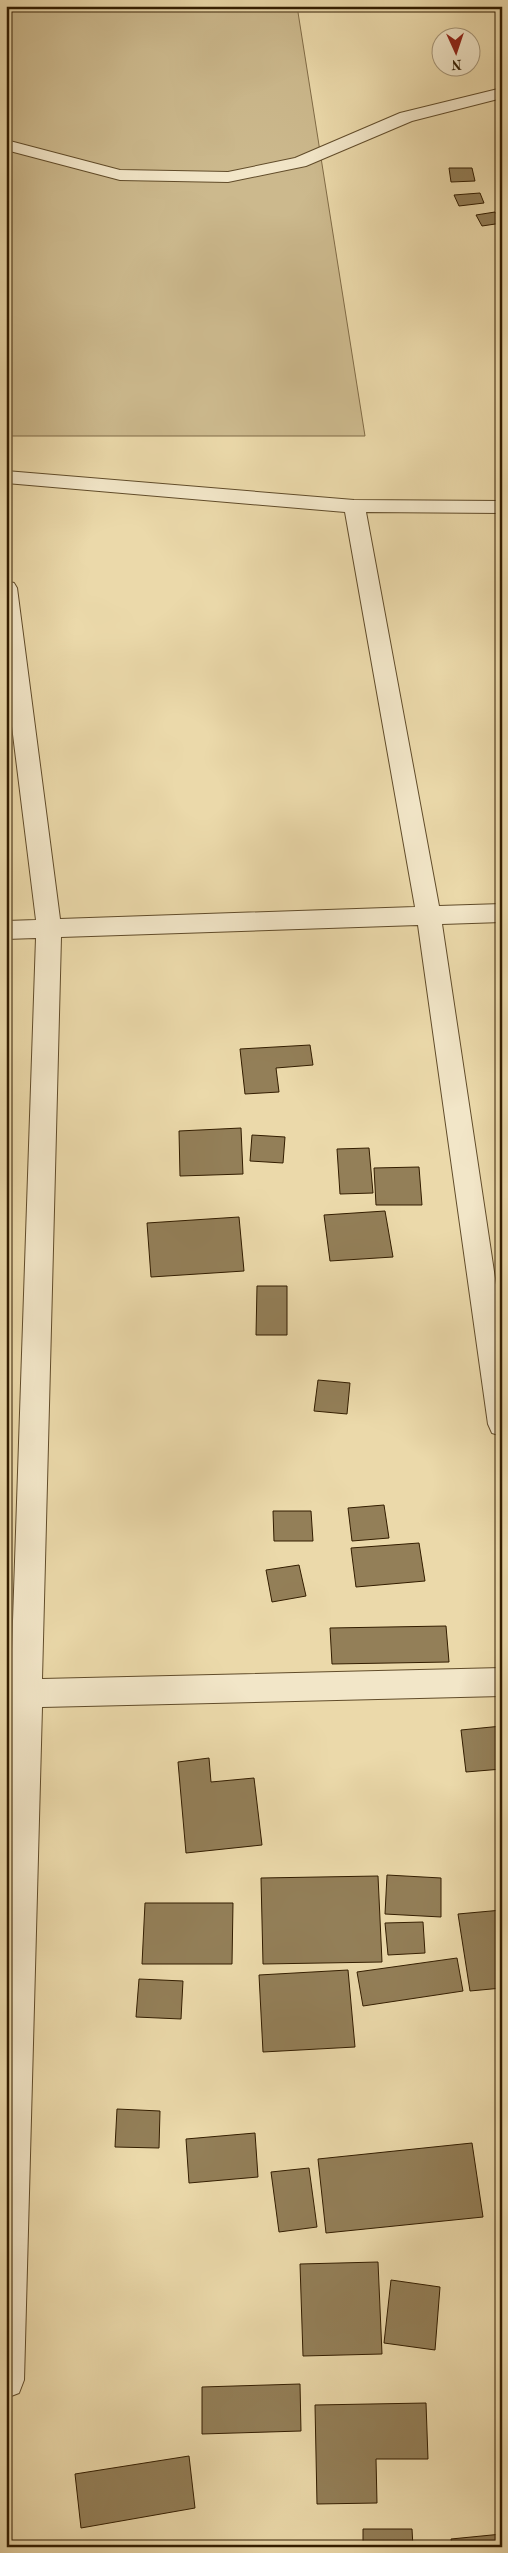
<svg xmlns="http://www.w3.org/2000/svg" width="508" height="2553" viewBox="0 0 508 2553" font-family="'Old Standard TT',serif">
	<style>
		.green { fill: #ccb98d; stroke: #806b46 }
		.building { fill: #937f58; stroke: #331d00 }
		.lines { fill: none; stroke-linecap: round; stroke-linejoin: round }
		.minor-casing { stroke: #614c2a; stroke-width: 2 }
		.minor { fill: #f2e6c8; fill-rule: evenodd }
	</style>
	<rect width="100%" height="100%" fill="#ebd9aa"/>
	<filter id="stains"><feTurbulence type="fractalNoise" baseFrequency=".004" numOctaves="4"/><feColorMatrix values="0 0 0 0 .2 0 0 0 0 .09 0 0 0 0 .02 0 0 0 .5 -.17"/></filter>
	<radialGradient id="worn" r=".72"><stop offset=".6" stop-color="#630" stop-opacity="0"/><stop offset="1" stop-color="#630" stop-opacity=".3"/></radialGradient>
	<path class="green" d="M6 6H297L365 436H6Z"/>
	<g class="building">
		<path d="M401 6H422L424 8 404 11Z"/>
		<path d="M449 168H472L475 181 451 182Z"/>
		<path d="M480 193 484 203 459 206 454 195Z"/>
		<path d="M495 212 502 223 482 226 476 215Z"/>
		<path d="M310 1045 313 1065 276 1068 279 1092 245 1094 240 1049Z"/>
		<path d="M241 1128 243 1174 180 1176 179 1131Z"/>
		<path d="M252 1135 285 1137 283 1163 250 1161Z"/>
		<path d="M369 1148 373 1193 340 1194 337 1149Z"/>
		<path d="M419 1167 422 1205H376L374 1168Z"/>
		<path d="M385 1211 393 1257 330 1261 324 1215Z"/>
		<path d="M239 1217 244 1271 151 1277 147 1223Z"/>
		<path d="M257 1286H287V1335H256Z"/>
		<path d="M318 1380 350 1383 347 1414 314 1411Z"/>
		<path d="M384 1505 389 1538 352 1541 348 1508Z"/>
		<path d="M273 1511H311L313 1541H274Z"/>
		<path d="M419 1543 425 1581 356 1587 351 1548Z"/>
		<path d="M299 1565 306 1596 272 1602 266 1570Z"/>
		<path d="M446 1626 449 1662 332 1664 330 1628Z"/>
		<path d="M502 1726V1769L466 1772 461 1730Z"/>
		<path d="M209 1758 211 1782 254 1778 262 1845 186 1853 178 1762Z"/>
		<path d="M387 1875 441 1878V1917L385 1914Z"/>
		<path d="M378 1876 382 1962 263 1964 261 1878Z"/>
		<path d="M145 1903H233L232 1964H142Z"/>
		<path d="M502 1910V1988L470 1991 458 1914Z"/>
		<path d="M423 1922 425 1953 388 1955 385 1923Z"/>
		<path d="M457 1958 463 1991 363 2006 357 1972Z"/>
		<path d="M348 1970 355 2047 263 2052 259 1975Z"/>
		<path d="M139 1979 183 1981 181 2019 136 2017Z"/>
		<path d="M117 2109 160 2111 159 2148 115 2147Z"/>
		<path d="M255 2133 258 2177 189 2183 186 2139Z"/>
		<path d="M472 2143 483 2217 326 2233 318 2159Z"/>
		<path d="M309 2168 317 2227 279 2232 271 2172Z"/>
		<path d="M378 2262 382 2354 303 2356 300 2264Z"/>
		<path d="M391 2280 440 2287 435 2350 384 2343Z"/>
		<path d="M300 2384 301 2431 202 2434V2387Z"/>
		<path d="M426 2403 428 2459H376L377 2503 317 2504 315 2405Z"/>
		<path d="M189 2456 195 2508 81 2528 75 2474Z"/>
		<path d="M363 2529H412L413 2547H363Z"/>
		<path d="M502 2534V2547H452L451 2539Z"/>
	</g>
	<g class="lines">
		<defs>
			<g id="minor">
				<path d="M502 88V98L412 121 306 166 228 182 120 180 6 150V140L120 170 228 172 295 158 400 113Z"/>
				<path d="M6 471 354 500 502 501V513L366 512 439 906 502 904V922L442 924 502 1325V1436L492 1433 488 1424 418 925 61 937 42 1679 502 1668V1696L42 1707 24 2380 19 2393 6 2398V1827L10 1708H6V1680H11L36 938 6 939V921L36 920 6 678V581L14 583 17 588 60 919 415 907 345 512 6 483Z"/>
			</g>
		</defs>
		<use href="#minor" class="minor-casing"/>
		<use href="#minor" class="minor"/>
	</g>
	<rect width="508" height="2553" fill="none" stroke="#ebd9aa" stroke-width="25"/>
	<rect x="8" y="8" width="493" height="2538" fill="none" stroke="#331d00" stroke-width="2.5"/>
	<rect x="12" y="12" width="483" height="2528" fill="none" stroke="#331d00"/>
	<g transform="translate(456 52) rotate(177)"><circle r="24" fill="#f2e6c8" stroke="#a69678"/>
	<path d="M0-4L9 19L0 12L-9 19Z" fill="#8f2418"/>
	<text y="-8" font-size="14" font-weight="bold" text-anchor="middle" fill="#331d00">N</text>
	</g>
	<rect width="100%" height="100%" filter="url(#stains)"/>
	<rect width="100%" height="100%" fill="url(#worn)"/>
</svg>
